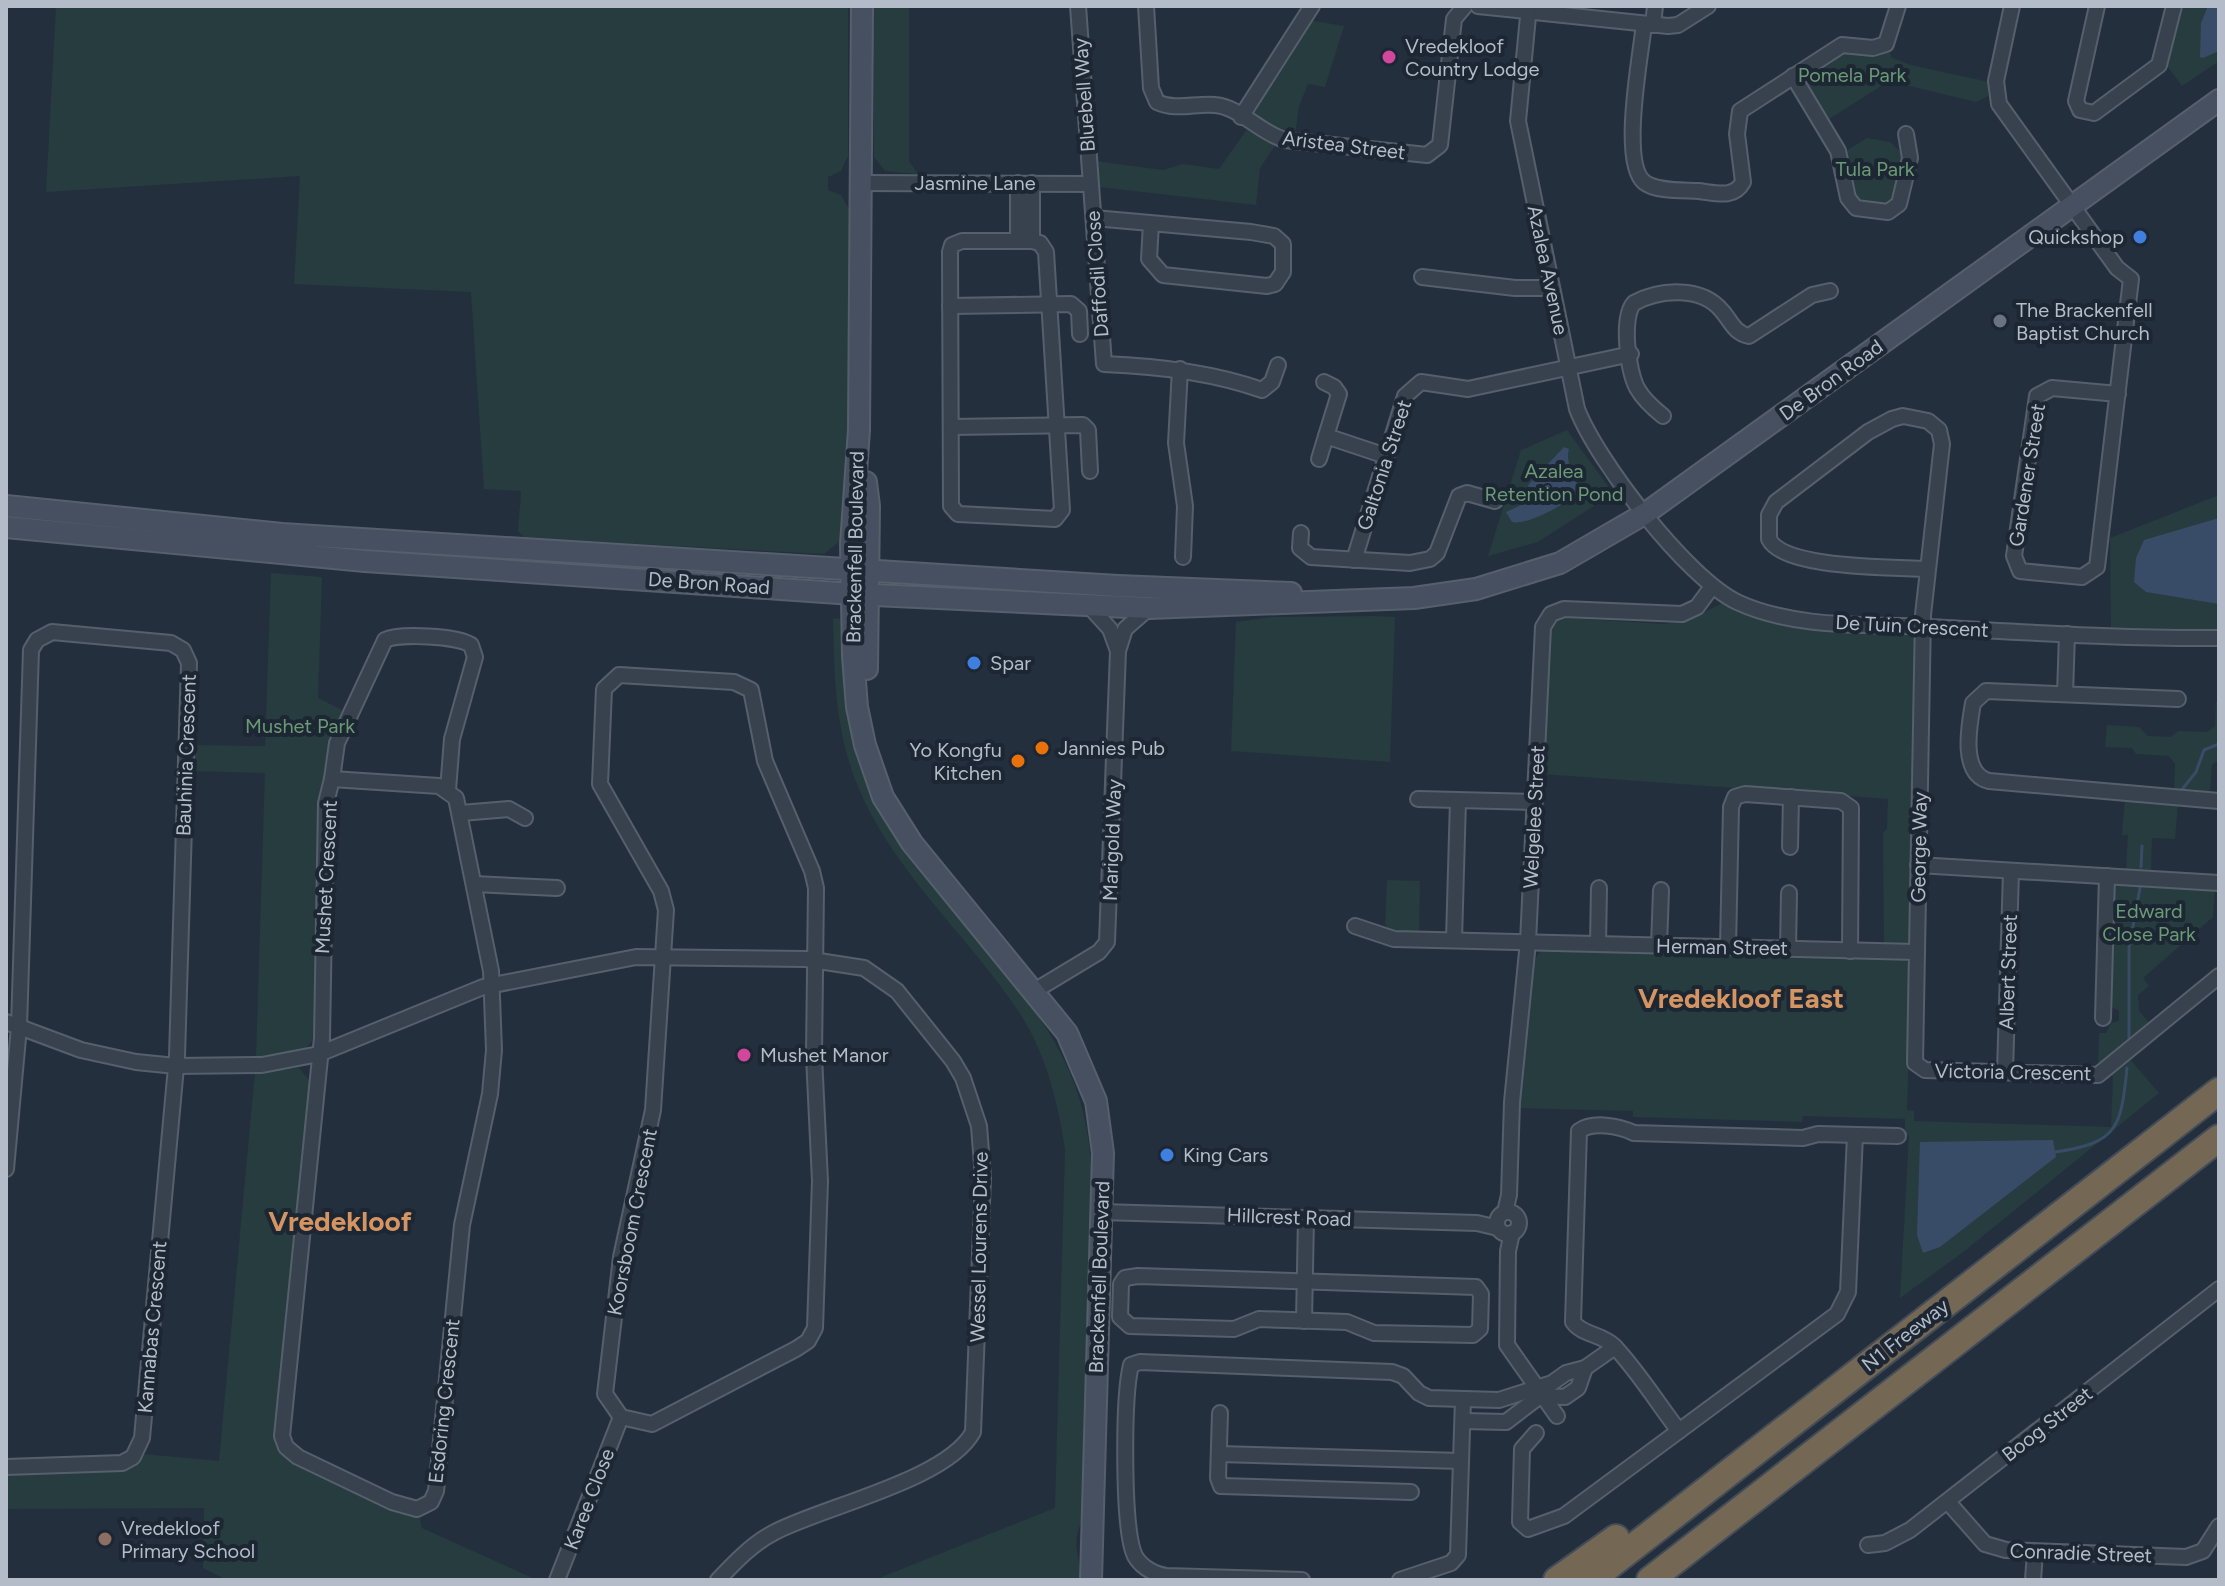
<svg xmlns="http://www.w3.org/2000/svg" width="2225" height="1586" viewBox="0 0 2225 1586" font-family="Figtree,sans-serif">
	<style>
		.green { fill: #263c3f }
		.water { fill: #394c67 }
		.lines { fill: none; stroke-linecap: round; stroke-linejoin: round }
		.stream { stroke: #394c67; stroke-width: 3 }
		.street-casing { stroke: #565f6c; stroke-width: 18 }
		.secondary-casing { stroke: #565f6c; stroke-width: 24 }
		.highway-casing { stroke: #434c59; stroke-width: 30 }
		.street { stroke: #38414e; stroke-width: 14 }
		.secondary { stroke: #465061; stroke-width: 20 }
		.highway { stroke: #746855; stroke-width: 26 }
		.hotel-dot { fill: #d1479c; stroke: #1d2633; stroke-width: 3 }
		.shop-dot { fill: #3f7fe0; stroke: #1d2633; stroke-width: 3 }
		.worship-dot { fill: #6b7280; stroke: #1d2633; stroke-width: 3 }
		.food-dot { fill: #e8710a; stroke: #1d2633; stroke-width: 3 }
		.education-dot { fill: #8d6e63; stroke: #1d2633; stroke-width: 3 }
		.labels { text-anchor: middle; stroke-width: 8; stroke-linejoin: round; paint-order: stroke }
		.poi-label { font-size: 20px; fill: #b4bcc9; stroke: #1d2633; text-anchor: start }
		.park-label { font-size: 20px; fill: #6b9a76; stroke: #1d2633 }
		.street-label { font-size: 20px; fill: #b4bcc9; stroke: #1d2633 }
		.district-label { font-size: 28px; font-weight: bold; fill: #d59563; stroke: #1d2633 }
	</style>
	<rect width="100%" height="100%" fill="#242f3e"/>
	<g class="green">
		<path d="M56 6H848V156L841 171 828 177V190L841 195 849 209V495L840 541 824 554 525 538 518 531 521 491 484 489 471 292 294 284 300 176 46 192Z"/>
		<path d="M873 6H909V161L918 174 885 171 874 157Z"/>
		<path d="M2179 6H2219V61L2182 86 2165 63Z"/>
		<path d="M1309 20 1344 26 1325 87 1308 84 1299 106 1295 135C1277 132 1266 125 1251 114L1252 108Z"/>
		<path d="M1888 49 1892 58 1911 65 1989 82 1988 96 1976 102 1889 81 1826 121 1804 84 1805 76 1840 52Z"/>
		<path d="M1248 128 1276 144 1260 168 1256 205 1099 187 1095 161 1163 170 1183 164 1219 169Z"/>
		<path d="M1867 138 1890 142 1904 155 1895 199 1887 207 1856 202 1844 152Z"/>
		<path d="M1567 430 1608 486 1606 498 1538 542 1488 556 1521 450Z"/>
		<path d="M2219 495V632L2111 630 2110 538Z"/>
		<path d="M271 573 322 577 318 698 344 711C299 814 329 932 312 1041L304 1050 256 1057 265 773 192 771V745L265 746Z"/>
		<path d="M1722 603 1785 625 1910 633 1917 640 1911 939 1907 945 1884 947 1883 833 1887 829 1888 799 1542 774 1549 633 1554 623 1567 618 1664 624 1690 620Z"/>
		<path d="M1374 616 1395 617 1390 762 1231 751 1236 622 1272 617Z"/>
		<path d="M833 618 842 619C842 698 849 768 896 835 926 873 957 911 987 949 1043 1019 1085 1071 1091 1164L1082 1522C1070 1541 1081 1560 1081 1580H874L1055 1508 1065 1149C1058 1103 1046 1053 1019 1012 966 932 887 867 853 774 835 722 834 672 833 618Z"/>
		<path d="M2219 699V760L2212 765 2210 790 2199 795 2174 793 2175 764 2169 756 2136 754 2132 748 2105 747 2107 725 2139 727 2148 736 2171 737 2178 731 2207 732 2215 726 2216 702Z"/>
		<path d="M2125 797 2178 803 2175 839 2152 838 2151 871 2126 869 2128 835H2122Z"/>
		<path d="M1387 880 1420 881 1419 934 1391 931 1385 924Z"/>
		<path d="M2121 883 2215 888 2213 917 2143 978 2149 986 2138 995 2139 1011 2152 1026 2098 1069 2099 1033H2106L2111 1023 2119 1021V1011L2109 1005 2112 890Z"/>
		<path d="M1548 949 1901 957 1907 962 1911 972 1907 1110 1914 1111V1121L2111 1127 2113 1077 2110 1074 2129 1058 2159 1093 1962 1253 1900 1298 1909 1135H1905V1119L1803 1116 1802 1122 1633 1117V1111L1519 1108 1533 963 1539 953Z"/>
		<path d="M299 1068 310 1081 277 1433 296 1463 407 1514 419 1515 422 1528 537 1580H227L203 1568 204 1508 6 1509V1471H115L142 1454 219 1461 255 1072Z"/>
	</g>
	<g class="water">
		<path d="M2208 6H2219V51L2203 58 2200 57 2201 23Z"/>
		<path d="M1564 447 1569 449C1564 467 1579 477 1578 493 1566 504 1526 526 1512 522L1506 512 1519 506 1529 484Z"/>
		<path d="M2219 518V604L2146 592 2134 582 2136 558 2144 540Z"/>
		<path d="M2053 1140 2056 1157 1940 1247 1923 1253 1917 1235 1920 1142Z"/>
	</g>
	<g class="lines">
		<g class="stream">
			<path d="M2180 792 2196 772 2204 750 2219 744"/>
			<path d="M2141 867 2142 846"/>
			<path d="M2129 1038V948L2140 888"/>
			<path d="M2055 1152C2118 1143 2121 1128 2127 1068"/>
		</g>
		<defs>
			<g id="street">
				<path d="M1078 6 1104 364C1158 366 1211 372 1262 390L1272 382 1278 365"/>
				<path d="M1146 6 1151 88 1157 102C1175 111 1196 103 1215 105 1240 107 1260 133 1285 140L1427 155 1440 145 1454 19 1465 6"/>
				<path d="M1478 6 1668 26 1678 25 1708 6"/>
				<path d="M1529 6 1518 121 1577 409C1597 461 1687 578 1737 602 1795 629 1866 624 1928 627 2025 632 2122 639 2219 638"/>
				<path d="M2012 6 1996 81 1999 104 2117 268 2131 279 2097 567 2082 577 2020 571 2014 556 2037 396 2052 388 2118 394"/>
				<path d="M2097 6 2076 101 2080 110 2094 113 2159 65 2174 6"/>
				<path d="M1644 24C1641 54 1620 162 1644 182 1656 192 1685 190 1699 191 1716 193 1734 199 1743 182L1737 134 1740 111 1842 45 1873 48 1886 44 1898 6"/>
				<path d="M1653 25 1655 6"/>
				<path d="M1793 76 1838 151 1848 198 1856 208 1888 212 1899 204 1910 158 1906 134"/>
				<path d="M1241 117 1312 6"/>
				<path d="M861 183 1089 184"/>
				<path d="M1094 218 1251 232 1274 236 1283 244V272L1275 284 1267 286 1163 275 1149 259 1151 223"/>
				<path d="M962 241H1032L1040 243 1046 252 1062 510 1055 519 958 514 951 506 950 252 952 245Z"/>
				<path d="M1018 241V183"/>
				<path d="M1032 241V183"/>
				<path d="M1422 277 1515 288H1551"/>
				<path d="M950 306 1071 304 1079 311 1080 334"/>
				<path d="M1180 369 1176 443 1185 506 1183 557"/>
				<path d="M1324 382 1334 387 1339 394 1326 436 1386 456"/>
				<path d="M1663 416C1653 408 1643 399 1637 388 1628 371 1621 317 1634 303 1660 289 1702 286 1722 311 1731 321 1734 333 1749 336L1812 295 1830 291"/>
				<path d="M951 427 1083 425 1088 430 1090 471"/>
				<path d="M1319 459 1326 436"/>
				<path d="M1301 533 1300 548 1311 557 1410 563 1430 559 1437 553 1459 496 1467 493 1495 501"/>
				<path d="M1354 560 1405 396 1421 382 1468 389 1631 354"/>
				<path d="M1926 569C1894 567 1783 569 1769 539V515L1776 502 1868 432 1892 419 1903 416 1928 421 1939 430 1942 444 1923 615 1915 1063 1925 1070 2098 1075 2219 976"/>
				<path d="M1090 607 1110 629 1118 651"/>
				<path d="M619 675 734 682 751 690 765 761 812 871 816 888 814 1056 820 1181 815 1328 808 1341 796 1349 652 1424 621 1417 605 1394 621 1257 653 1110 666 910 661 891 600 784 604 689Z"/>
				<path d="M2065 694 2067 634"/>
				<path d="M2178 699 1986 691 1973 703C1969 726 1960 774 1989 781L2219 801"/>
				<path d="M332 779 439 786 456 798 491 971 494 1050 490 1094 462 1225 436 1491 431 1502 417 1509 392 1502 298 1457 286 1447 282 1436 322 1038 326 803Z"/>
				<path d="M332 779 337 743 385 640C399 633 458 636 471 645L475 657 452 739 448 790"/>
				<path d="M1418 799 1534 802"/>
				<path d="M461 813 509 809 525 818"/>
				<path d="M1790 847 1791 797"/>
				<path d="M1918 865 2219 883"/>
				<path d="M474 884 557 888"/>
				<path d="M1355 926 1394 939 1916 952"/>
				<path d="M1454 940 1458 800"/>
				<path d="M1598 944 1599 888"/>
				<path d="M1659 946 1661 890"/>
				<path d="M1728 947 1731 807 1735 797 1745 794 1841 801 1851 808 1850 951"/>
				<path d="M1788 949 1789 893"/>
				<path d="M1036 990 1099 952 1107 942 1118 651 1125 629 1149 608"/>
				<path d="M2103 1018 2107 876"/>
				<path d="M6 1022 81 1050 136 1062 176 1066 262 1065 319 1054 483 987 636 957 806 959 864 968 897 991 953 1061 963 1078 979 1126 983 1178 973 1432C947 1480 825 1506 775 1532 753 1543 735 1562 718 1580"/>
				<path d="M2005 1072 2011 871"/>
				<path d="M6 1169 19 1027 31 650 37 640 52 632 171 643 183 650 189 663 177 1056 142 1438 133 1457 122 1463 6 1467"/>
				<path d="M1101 1212 1477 1223 1498 1228"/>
				<path d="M1505 1212 1509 1195 1512 1102 1528 942 1543 627 1551 614 1564 609 1682 614 1697 607 1711 588"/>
				<circle cx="1508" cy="1223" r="11"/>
				<path d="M1512 1233 1508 1251 1507 1345 1557 1416"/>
				<path d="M1138 1276 1476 1287 1481 1294 1480 1329 1473 1335 1374 1333 1347 1322 1259 1319 1234 1329 1130 1326 1120 1317 1121 1284 1125 1278Z"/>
				<path d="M1304 1321 1306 1218"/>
				<path d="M1220 1413 1218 1478 1221 1486 1411 1492"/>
				<path d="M1463 1421 1506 1422 1540 1396 1565 1397 1578 1388 1585 1368"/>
				<path d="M1679 1431C1658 1404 1638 1371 1614 1346 1602 1334 1582 1335 1573 1322L1579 1131C1593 1121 1619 1126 1634 1133L1803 1138 1818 1134 1898 1136"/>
				<path d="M1536 1433 1522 1449 1520 1522 1528 1529 1564 1516 1837 1314 1848 1292 1855 1135"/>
				<path d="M1219 1454 1461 1461"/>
				<path d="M1948 1502 1985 1544 2006 1550 2186 1557 2203 1551 2219 1526"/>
				<path d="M1868 1545 1885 1543 1910 1530 2219 1289"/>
				<path d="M557 1580 621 1417"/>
				<path d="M1302 1580 1166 1576C1153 1574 1137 1565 1133 1551 1123 1520 1123 1397 1131 1365L1140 1362 1392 1372 1403 1376 1419 1393 1429 1398 1499 1400 1552 1383 1566 1373 1585 1368 1615 1347"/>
				<path d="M1400 1580 1451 1563 1458 1555 1463 1399"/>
				<path d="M2033 1580 2035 1552"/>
			</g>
			<g id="secondary">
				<path d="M862 6 859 430 851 544 853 656 857 707 865 745 883 797 912 843 1067 1033 1096 1101 1103 1153 1091 1580"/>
				<path d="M866 482 869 506 867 669"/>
				<path d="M6 506 282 534 1118 586 1291 593"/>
				<path d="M6 527 365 561 853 594 1149 608 1414 598 1476 589 1560 563 1646 513 2219 100"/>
			</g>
			<g id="highway">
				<path d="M1557 1580 1616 1538"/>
				<path d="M1591 1580 2219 1091"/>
				<path d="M1650 1580 2219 1138"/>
			</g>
		</defs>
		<use href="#street" class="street-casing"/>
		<use href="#secondary" class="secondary-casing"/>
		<use href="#highway" class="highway-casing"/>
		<use href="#street" class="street"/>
		<use href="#secondary" class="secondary"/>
		<use href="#highway" class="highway"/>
	</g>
	<g class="hotel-dot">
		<circle cx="1389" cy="57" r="8"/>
		<circle cx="744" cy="1055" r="8"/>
	</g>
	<g class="shop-dot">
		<circle cx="2140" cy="237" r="8"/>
		<circle cx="974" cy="663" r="8"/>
		<circle cx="1167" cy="1155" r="8"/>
	</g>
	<circle class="worship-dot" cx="2000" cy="321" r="8"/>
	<g class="food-dot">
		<circle cx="1042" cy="748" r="8"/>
		<circle cx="1018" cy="761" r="8"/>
	</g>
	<circle class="education-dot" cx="105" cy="1539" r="8"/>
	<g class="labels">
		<g class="poi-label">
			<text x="1405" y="53">Vredekloof<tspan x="1405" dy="23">Country Lodge</tspan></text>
			<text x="2124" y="244" text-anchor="end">Quickshop</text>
			<text x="2016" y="317">The Brackenfell<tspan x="2016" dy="23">Baptist Church</tspan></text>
			<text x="990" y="670">Spar</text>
			<text x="1058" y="755">Jannies Pub</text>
			<text x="1002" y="757" text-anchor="end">Yo Kongfu<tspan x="1002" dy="23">Kitchen</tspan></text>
			<text x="760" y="1062">Mushet Manor</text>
			<text x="1183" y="1162">King Cars</text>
			<text x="121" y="1535">Vredekloof<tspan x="121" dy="23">Primary School</tspan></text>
		</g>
		<g class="park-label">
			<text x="1852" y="82">Pomela Park</text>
			<text x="1875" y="176">Tula Park</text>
			<text x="1554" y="478">Azalea<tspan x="1554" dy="23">Retention Pond</tspan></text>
			<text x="300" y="733">Mushet Park</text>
			<text x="2149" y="918">Edward<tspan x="2149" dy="23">Close Park</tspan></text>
		</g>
		<g class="street-label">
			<text transform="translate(1084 95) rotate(-94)" y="7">Bluebell Way</text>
			<text transform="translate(1344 145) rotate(7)" y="7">Aristea Street</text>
			<text x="975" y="190">Jasmine Lane</text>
			<text transform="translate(1548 270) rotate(78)" y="7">Azalea Avenue</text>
			<text transform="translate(1097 274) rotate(-94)" y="7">Daffodil Close</text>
			<text transform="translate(1831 380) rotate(-36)" y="7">De Bron Road</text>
			<text transform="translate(1384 465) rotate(-72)" y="7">Galtonia Street</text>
			<text transform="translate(2027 475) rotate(-81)" y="7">Gardener Street</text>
			<text transform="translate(855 547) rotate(-89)" y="7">Brackenfell Boulevard</text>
			<text transform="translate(709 583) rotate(4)" y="7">De Bron Road</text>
			<text transform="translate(1912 626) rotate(3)" y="7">De Tuin Crescent</text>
			<text transform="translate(186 755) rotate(-88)" y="7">Bauhinia Crescent</text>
			<text transform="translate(1534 817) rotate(-87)" y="7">Welgelee Street</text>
			<text transform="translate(1112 840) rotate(-88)" y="7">Marigold Way</text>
			<text transform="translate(1919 847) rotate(-89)" y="7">George Way</text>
			<text transform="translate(326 877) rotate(-87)" y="7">Mushet Crescent</text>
			<text transform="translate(1722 947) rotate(1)" y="7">Herman Street</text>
			<text transform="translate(2008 972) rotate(-88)" y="7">Albert Street</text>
			<text transform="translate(2013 1072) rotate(1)" y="7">Victoria Crescent</text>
			<text transform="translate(1289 1217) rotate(2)" y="7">Hillcrest Road</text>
			<text transform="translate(632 1222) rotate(-79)" y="7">Koorsboom Crescent</text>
			<text transform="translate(979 1247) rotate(-89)" y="7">Wessel Lourens Drive</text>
			<text transform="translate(1099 1277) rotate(-88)" y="7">Brackenfell Boulevard</text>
			<text transform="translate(152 1327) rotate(-85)" y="7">Kannabas Crescent</text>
			<text transform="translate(1905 1335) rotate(-38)" y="7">N1 Freeway</text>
			<text transform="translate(444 1401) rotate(-84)" y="7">Esdoring Crescent</text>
			<text transform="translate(2047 1424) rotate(-38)" y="7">Boog Street</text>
			<text transform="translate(589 1499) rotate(-69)" y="7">Karee Close</text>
			<text transform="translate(2081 1553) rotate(2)" y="7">Conradie Street</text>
		</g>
		<g class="district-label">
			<text x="1741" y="1008">Vredekloof East</text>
			<text x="340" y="1231">Vredekloof</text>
		</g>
	</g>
	<rect width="2225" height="1586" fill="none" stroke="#b4bcc9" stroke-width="16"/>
</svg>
